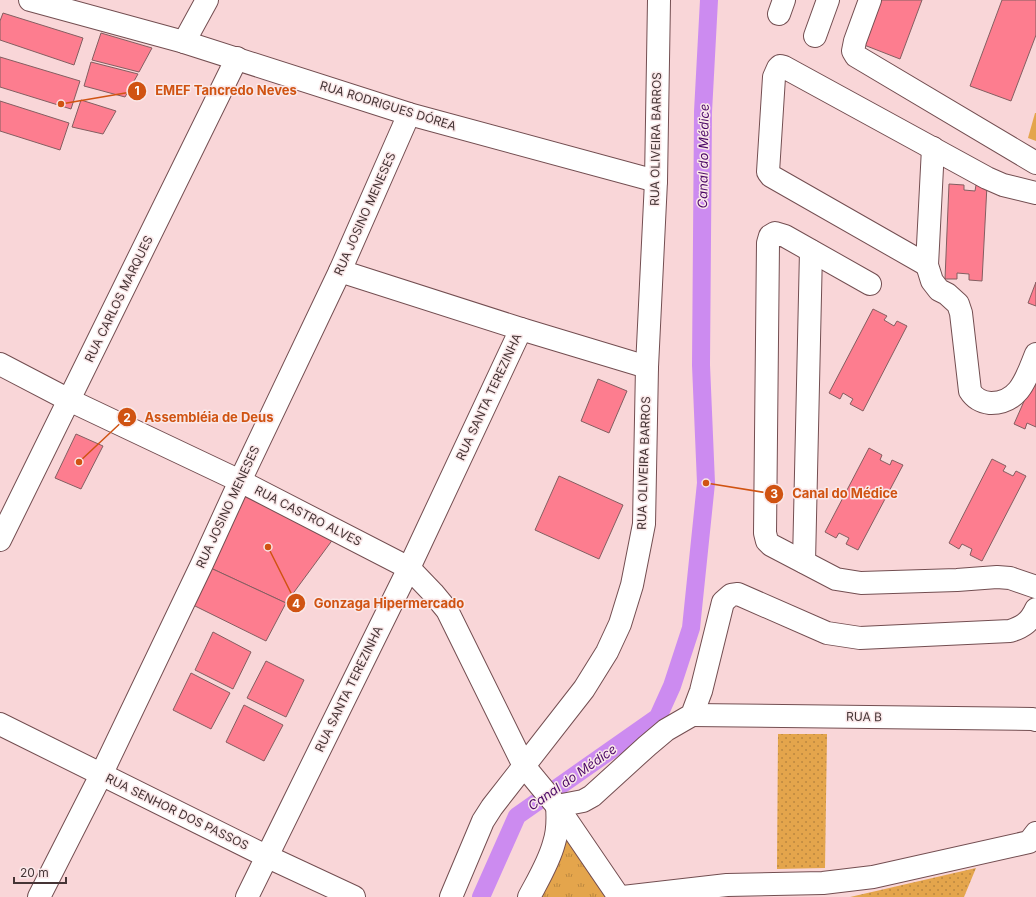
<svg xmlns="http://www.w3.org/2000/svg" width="1036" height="897" viewBox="0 0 1036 897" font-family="Inter,sans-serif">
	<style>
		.grass { fill: url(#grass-dots) }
		.park { fill: url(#park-tufts) }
		.garden { fill: #e4a54c }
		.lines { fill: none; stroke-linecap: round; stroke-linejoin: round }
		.canal { stroke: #cc8bf0; stroke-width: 18 }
		.building { fill: #fd7d8f; stroke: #845e61 }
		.minor-casing { stroke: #734e51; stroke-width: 24 }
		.minor { stroke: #fff; stroke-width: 22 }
		.labels { text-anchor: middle; stroke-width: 3; stroke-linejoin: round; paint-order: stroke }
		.street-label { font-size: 12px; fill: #453435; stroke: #fae8e9 }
		.water-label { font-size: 13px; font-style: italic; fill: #4b0766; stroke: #fae8e9 }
		.leader { fill: none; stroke: #d05312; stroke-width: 1.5 }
		.callout-dot { fill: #d05312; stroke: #fae8e9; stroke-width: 1.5 }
		.mark-label { font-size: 12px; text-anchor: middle; font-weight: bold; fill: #fff }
		.callout-label { font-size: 13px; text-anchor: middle; font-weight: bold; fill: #d05312; stroke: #fae8e9; stroke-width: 3; stroke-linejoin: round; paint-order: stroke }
	</style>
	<defs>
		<pattern id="grass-dots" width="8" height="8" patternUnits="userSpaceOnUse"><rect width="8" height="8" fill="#e4a54c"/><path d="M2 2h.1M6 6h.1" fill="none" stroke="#bb8740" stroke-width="1.8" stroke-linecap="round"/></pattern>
		<pattern id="park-tufts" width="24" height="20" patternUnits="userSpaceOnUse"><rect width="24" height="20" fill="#e4a54c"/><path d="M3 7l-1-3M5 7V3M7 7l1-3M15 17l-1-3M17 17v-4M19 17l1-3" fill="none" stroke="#bb8740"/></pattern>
	</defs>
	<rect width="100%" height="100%" fill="#f9d6d8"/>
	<g class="grass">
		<path d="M778 734H827L825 868 777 869Z"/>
		<path d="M976 868 964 897H850Z"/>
	</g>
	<path class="park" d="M568 837 607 897H540L559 861Z"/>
	<path class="garden" d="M1035 113H1036V141L1028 138Z"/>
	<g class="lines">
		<path class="canal" d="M481 897 517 816 658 717 672 686 691 628 706 483 701 365 703 112 709 0"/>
	</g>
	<g class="building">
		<path d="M875 0H922L900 59 859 43Z"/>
		<path d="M1002 0H1036V35L1011 101 970 86Z"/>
		<path d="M3 13 83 38 74 65 0 40V21Z"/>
		<path d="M101 33 152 48 139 72 92 60Z"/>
		<path d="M0 57 80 81 71 109 0 87Z"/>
		<path d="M91 62 138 74 125 97 84 86Z"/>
		<path d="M81 100 116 111 103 134 72 127Z"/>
		<path d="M0 101 69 123 60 150 0 131Z"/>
		<path d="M949 184 964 185V190L975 191 976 185H987L982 281 969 280V274L957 273V279H945Z"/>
		<path d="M1036 282V306L1028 303Z"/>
		<path d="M873 309 887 316 884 320 894 326 897 321 907 326 863 411 850 404 853 399 843 393 840 399 829 393Z"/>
		<path d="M1036 374V427L1027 423 1025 429 1014 424Z"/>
		<path d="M598 379 627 391 609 433 581 421Z"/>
		<path d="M76 434 103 446 81 489 55 478Z"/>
		<path d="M869 448 882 455 880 460 890 465 892 460 903 465 858 550 846 544 849 538 839 533 836 538 825 532Z"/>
		<path d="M992 459 1006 466 1003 471 1013 476 1016 471 1026 476 982 561 970 555 972 549 962 544 959 549 949 543Z"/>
		<path d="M559 476 623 505 599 559 535 530Z"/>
		<path d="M240 481 339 531 286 603 202 564Z"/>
		<path d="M202 564 286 603 266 641 193 605Z"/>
		<path d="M213 632 251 652 233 689 195 670Z"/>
		<path d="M266 661 304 680 286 717 247 698Z"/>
		<path d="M191 673 230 693 211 729 173 710Z"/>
		<path d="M244 705 283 725 264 761 226 742Z"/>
	</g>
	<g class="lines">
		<defs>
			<g id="minor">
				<path d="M30 0 184 42 409 114 656 181"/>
				<path d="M870 0 855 41 853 51 856 56 1036 163"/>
				<path d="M779 14 784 0"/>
				<path d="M815 36 828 0"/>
				<path d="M184 42 207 0"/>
				<path d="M933 148 927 265 932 281 939 290 947 294 958 304 961 313 970 391C975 399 981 402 990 403 1020 404 1027 376 1036 354"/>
				<path d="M927 265 771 176 768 172 774 77 778 68 780 66 784 67 987 178 1003 185 1036 193"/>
				<path d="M340 271 521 329 647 367"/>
				<path d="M870 284 785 236 775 233 770 236 768 243 765 533 767 541 771 545 836 579 861 583 957 580 997 577 1010 578 1036 587"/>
				<path d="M0 364 69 400 240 481 409 568 433 593 447 610 524 766 557 806 619 897"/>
				<path d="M0 540 237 58"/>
				<path d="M804 562 811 251"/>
				<path d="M692 715 1033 719 1036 720"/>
				<path d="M0 724 266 856 354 897"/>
				<path d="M39 897 101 775 202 564 240 481 340 271 409 114"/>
				<path d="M247 897 409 568 521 329"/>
				<path d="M451 897 483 821 492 807 584 689 607 652 620 624 632 585 644 524 647 367 656 181 659 0"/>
				<path d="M529 897C538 880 549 862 554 843 558 831 558 819 557 806L583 801 592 796 647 746 666 730 692 715 701 691 723 602 731 595 738 594 827 633 860 638 1010 631C1023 627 1030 622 1036 609"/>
				<path d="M623 897 727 885 823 883 873 877 1029 842 1036 833"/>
			</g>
		</defs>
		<use href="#minor" class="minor-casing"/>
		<use href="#minor" class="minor"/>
	</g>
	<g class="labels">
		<g class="street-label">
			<text transform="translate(388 106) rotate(17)" y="4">RUA RODRIGUES DÓREA</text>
			<text transform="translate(656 139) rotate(-89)" y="4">RUA OLIVEIRA BARROS</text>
			<text transform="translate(365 214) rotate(-66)" y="4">RUA JOSINO MENESES</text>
			<text transform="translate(119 299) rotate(-64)" y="4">RUA CARLOS MARQUES</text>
			<text transform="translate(489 397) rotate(-65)" y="4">RUA SANTA TEREZINHA</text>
			<text transform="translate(644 463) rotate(-88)" y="4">RUA OLIVEIRA BARROS</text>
			<text transform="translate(228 507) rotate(-65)" y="4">RUA JOSINO MENESES</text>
			<text transform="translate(308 516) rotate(27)" y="4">RUA CASTRO ALVES</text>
			<text transform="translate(349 689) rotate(-64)" y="4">RUA SANTA TEREZINHA</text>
			<text transform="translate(864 717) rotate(1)" y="4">RUA B</text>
			<text transform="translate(177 812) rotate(26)" y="4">RUA SENHOR DOS PASSOS</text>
		</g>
		<g class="water-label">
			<text transform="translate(703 156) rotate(-89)" y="5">Canal do Médice</text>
			<text transform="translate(572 777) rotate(-35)" y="5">Canal do Médice</text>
		</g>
	</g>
	<path class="leader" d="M61 104L137 91M79 462L127 417M706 483L774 494M268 547L296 603"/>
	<g class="callout-dot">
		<circle cx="61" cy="104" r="4"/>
		<circle cx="79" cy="462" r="4"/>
		<circle cx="706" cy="483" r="4"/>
		<circle cx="268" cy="547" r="4"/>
		<circle cx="137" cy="91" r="10"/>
		<circle cx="127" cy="417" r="10"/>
		<circle cx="774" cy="494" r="10"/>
		<circle cx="296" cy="603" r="10"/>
	</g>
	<g class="mark-label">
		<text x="137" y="95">1</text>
		<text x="127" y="422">2</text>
		<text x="774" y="498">3</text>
		<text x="296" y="608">4</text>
	</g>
	<g class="callout-label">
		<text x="226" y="95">EMEF Tancredo Neves</text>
		<text x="209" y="422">Assembléia de Deus</text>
		<text x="845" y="498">Canal do Médice</text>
		<text x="389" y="608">Gonzaga Hipermercado</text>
	</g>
	<path d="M14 877v6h52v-6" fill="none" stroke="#453435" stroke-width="2"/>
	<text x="20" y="877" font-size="12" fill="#453435" stroke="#fae8e9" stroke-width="3" paint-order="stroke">20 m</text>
</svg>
